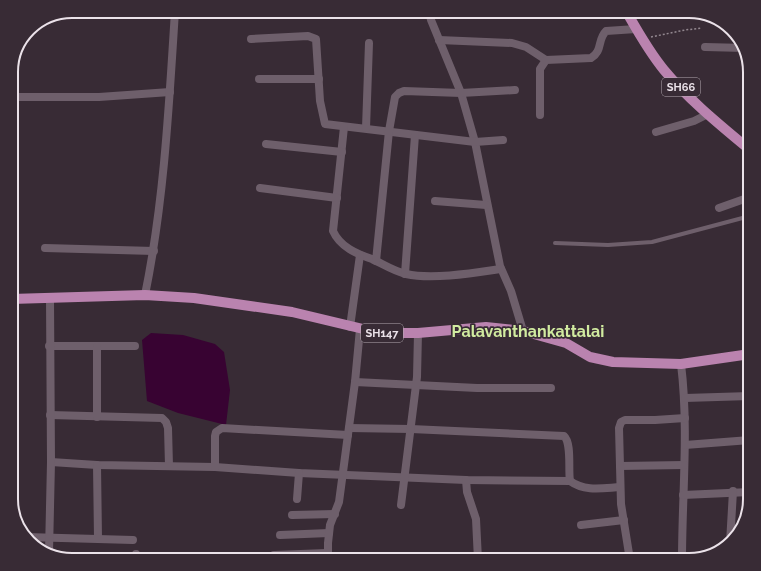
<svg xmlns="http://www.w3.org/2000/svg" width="761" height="571" viewBox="0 0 761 571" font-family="Raleway,sans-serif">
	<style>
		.water { fill: #380332 }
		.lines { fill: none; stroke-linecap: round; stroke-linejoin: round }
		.path { stroke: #92878f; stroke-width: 1.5; stroke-dasharray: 2 2; stroke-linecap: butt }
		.service { stroke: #6e5f6b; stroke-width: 4 }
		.minor { stroke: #6e5f6b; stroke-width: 8 }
		.primary { stroke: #ba83af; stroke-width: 10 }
		.labels { text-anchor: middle; stroke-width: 3.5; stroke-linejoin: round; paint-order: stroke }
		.shield { fill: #382b35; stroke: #b5abb3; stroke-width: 1 }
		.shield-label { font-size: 11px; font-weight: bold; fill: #ebe2e9 }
		.district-label { font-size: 16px; font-weight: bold; fill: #d1eba0; stroke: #382b35 }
		.rim { fill: none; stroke: #ebe2e9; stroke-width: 2 }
	</style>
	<rect width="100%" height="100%" fill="#382b35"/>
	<path class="water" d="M151 333 183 335 215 344 224 352 230 390 226 425 178 413 147 401 142 340Z"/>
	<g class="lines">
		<path class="path" d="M651 37 685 30 702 28"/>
		<path class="service" d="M555 243 608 245 652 242 750 216"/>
		<g class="minor">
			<path d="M429 11 431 20 461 93 475 142 500 266 511 291 523 331"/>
			<path d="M251 39 308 36 316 39 320 101 325 124 475 142 503 140"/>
			<path d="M439 40 512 43 526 47 546 60"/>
			<path d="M705 47 745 48"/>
			<path d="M259 79H319"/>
			<path d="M11 97H99L170 92"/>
			<path d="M540 115V69L546 60 591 58C603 51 597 40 606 31L636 29"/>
			<path d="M344 127 333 231C340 247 357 254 372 259 383 264 393 271 406 274 432 280 474 273 501 269"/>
			<path d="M366 128 369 43"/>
			<path d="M656 132 694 121 708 114"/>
			<path d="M266 144 342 152"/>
			<path d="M260 188 337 198"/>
			<path d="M435 201 486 205"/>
			<path d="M719 208 750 197"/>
			<path d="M45 248 154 251"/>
			<path d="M376 261 389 131 395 97 399 93 404 91 461 93 515 90"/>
			<path d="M405 274 415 135"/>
			<path d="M145 295C164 202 169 106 175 11"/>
			<path d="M350 327 360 255"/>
			<path d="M49 346H135"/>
			<path d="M681 364C689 429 682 495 682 560"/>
			<path d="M355 382 477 388H551"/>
			<path d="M685 398 750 396"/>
			<path d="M50 415 162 418 166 422 168 428 169 466"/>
			<path d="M97 417V347"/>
			<path d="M349 428 411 429 564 436C572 443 568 470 570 481 585 492 603 488 620 487"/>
			<path d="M685 445 750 440"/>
			<path d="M51 462 97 465 215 467 299 473 466 480 570 481"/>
			<path d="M97 465 98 538"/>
			<path d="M620 466 684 465"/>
			<path d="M215 467V436L216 432 222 428 348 435"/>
			<path d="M466 480 467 492 476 519 478 560"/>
			<path d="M683 495 750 492"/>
			<path d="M297 499 299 473"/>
			<path d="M401 505 417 377 418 333"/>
			<path d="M292 515 335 514"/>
			<path d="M581 525 624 520"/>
			<path d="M280 535 329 533"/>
			<path d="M26 537 133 540"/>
			<path d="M730 543 733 491"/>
			<path d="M49 552 51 462 50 299"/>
			<path d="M274 555 327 553"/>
			<path d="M136 560V554"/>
			<path d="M328 560V543L330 525 339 502 355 382 360 329"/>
			<path d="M630 560 621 504 619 428 621 422 625 420H655L685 418"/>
		</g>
		<g class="primary">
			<path d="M626 11C638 32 649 52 664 70 689 100 720 125 750 150"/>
			<path d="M11 299 145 295 194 298 292 312 380 333H418L486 327 523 331 566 343 590 357 613 362 681 364 750 354"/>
		</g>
	</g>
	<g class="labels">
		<g class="shield">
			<rect x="662" y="78" width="38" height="18" rx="3"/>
			<rect x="361" y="324" width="42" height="18" rx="3"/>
		</g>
		<g class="shield-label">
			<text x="681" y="91">SH66</text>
			<text x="382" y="337">SH147</text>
		</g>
		<g class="district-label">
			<text x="528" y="337">Palavanthankattalai</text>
		</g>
	</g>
	<path d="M0 0H761V571H0ZM72 18H689A54 54 0 0 1 743 72V499A54 54 0 0 1 689 553H72A54 54 0 0 1 18 499V72A54 54 0 0 1 72 18Z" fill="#382b35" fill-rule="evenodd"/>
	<path class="rim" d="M72 18H689A54 54 0 0 1 743 72V499A54 54 0 0 1 689 553H72A54 54 0 0 1 18 499V72A54 54 0 0 1 72 18Z"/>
</svg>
